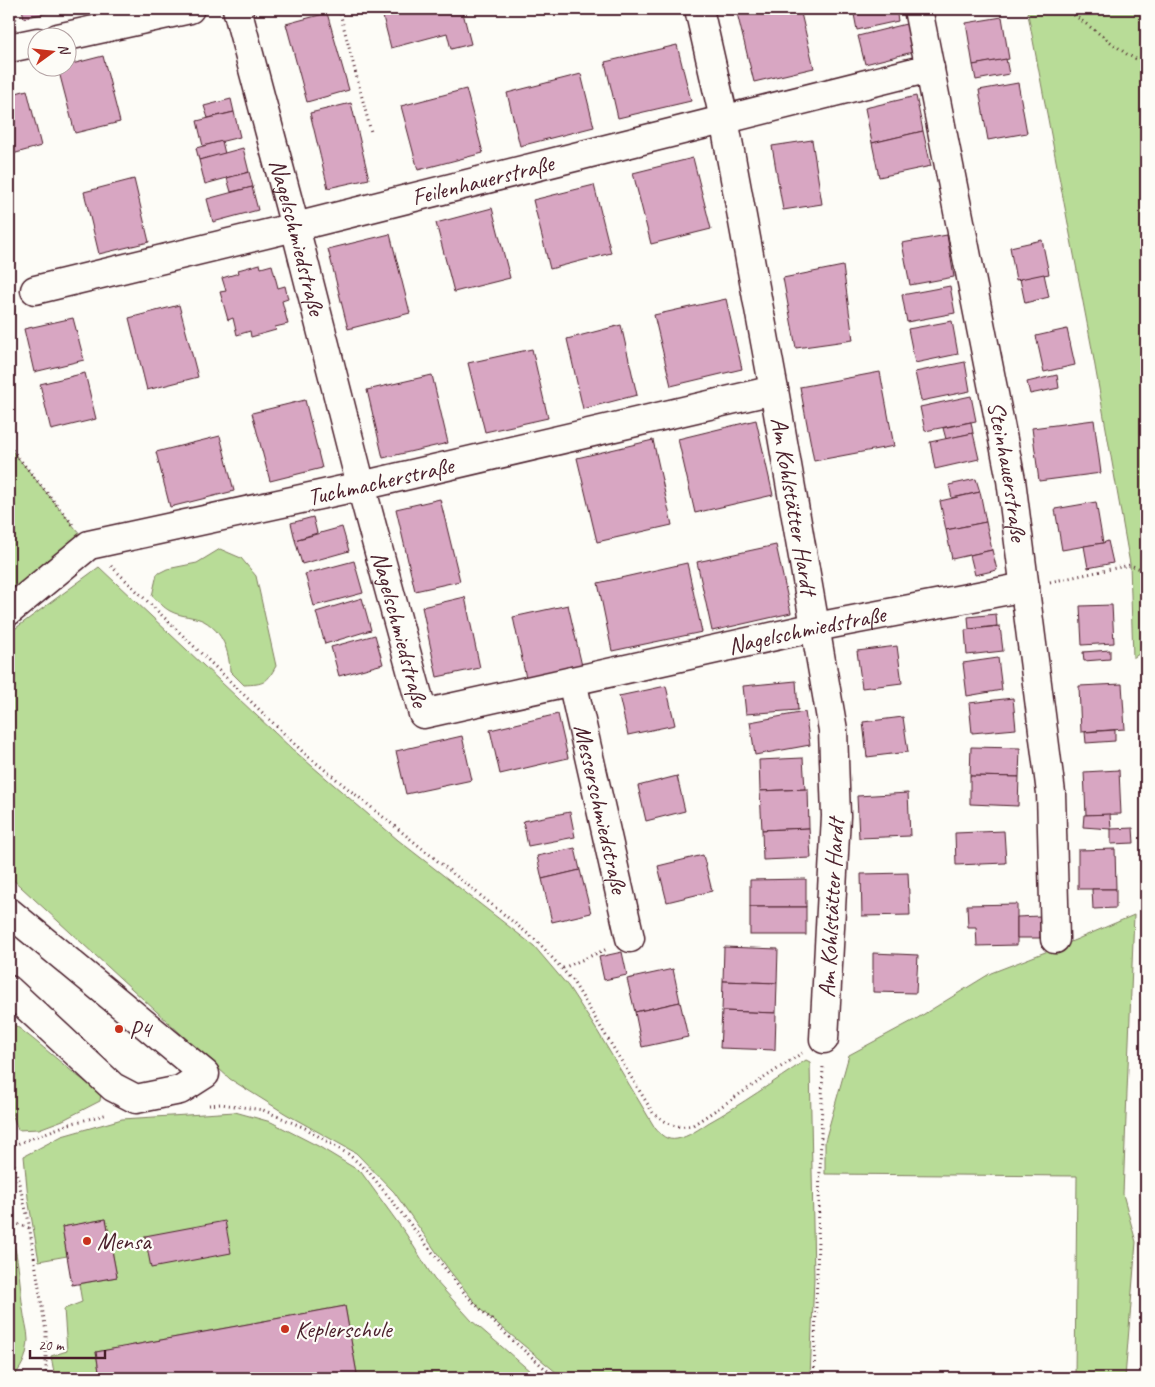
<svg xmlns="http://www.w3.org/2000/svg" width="1155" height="1387" viewBox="0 0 1155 1387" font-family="Caveat,sans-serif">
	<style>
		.green { fill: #b8dc97; stroke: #817e61 }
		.building { fill: #d8a6c2; stroke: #4a1f2b }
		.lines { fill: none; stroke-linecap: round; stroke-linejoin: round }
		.minor-casing { stroke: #4a1f2b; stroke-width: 31 }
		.path { stroke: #4a1f2b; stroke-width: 3; stroke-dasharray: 1 4; stroke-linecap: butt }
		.minor { stroke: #fdfcf7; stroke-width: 28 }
		.poi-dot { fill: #c8321e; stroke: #fdfcf7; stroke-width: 2 }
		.labels { text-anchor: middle; stroke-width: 4.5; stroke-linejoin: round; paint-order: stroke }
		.street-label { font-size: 24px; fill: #4a1f2b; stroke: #fdfcf7 }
		.poi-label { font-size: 24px; fill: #4a1f2b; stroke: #fdfcf7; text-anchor: start }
	</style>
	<rect width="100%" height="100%" fill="#fdfcf7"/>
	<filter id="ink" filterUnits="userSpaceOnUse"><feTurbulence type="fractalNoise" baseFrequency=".02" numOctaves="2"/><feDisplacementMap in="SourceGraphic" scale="10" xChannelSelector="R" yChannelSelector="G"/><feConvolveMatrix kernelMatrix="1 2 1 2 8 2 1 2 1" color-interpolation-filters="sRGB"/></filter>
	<g filter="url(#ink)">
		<g class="green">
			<path d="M1027 9H1146V649L1133 658 1130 564 1092 349Z"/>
			<path d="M9 447 89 545 9 611Z"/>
			<path d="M220 549 241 558 256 576 276 666C266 684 264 684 244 685L230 671C229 651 223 632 204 621 194 616 181 617 170 611 164 608 158 601 152 596L157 574 167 569 197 563Z"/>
			<path d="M99 567 291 748 398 840 534 946 568 986 598 1032 655 1128C661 1135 667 1141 677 1139 688 1137 699 1129 708 1123 742 1104 773 1082 806 1060L810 1062 814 1278 810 1378H563L481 1310 449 1270 394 1192 356 1153 286 1114 230 1079 9 876V633Z"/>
			<path d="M1134 915 1123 1194 1136 1242 1125 1378H1075L1077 1176 825 1174V1141L849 1055 916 1019 991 973 1061 946Z"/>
			<path d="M9 1021C41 1043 68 1071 101 1093L100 1101 63 1120 39 1129 18 1130 9 1105Z"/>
			<path d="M235 1112 271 1122 318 1146 361 1172 406 1234 434 1279 472 1321 538 1378H340L357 1374 345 1306 96 1352 100 1378H55L51 1356 67 1351 64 1309 82 1302 79 1284 117 1277 106 1219 62 1227 67 1256 39 1261 28 1198 24 1156 62 1136 122 1119Z"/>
			<path d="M9 1234C19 1248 20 1291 23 1309 24 1319 28 1330 28 1340 27 1354 24 1364 15 1375L9 1371Z"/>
		</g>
		<g class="building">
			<path d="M22 9H58L59 10 24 18Z"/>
			<path d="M381 9H462L471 44 451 49 447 33 391 48Z"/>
			<path d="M736 9H800L814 68 754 82Z"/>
			<path d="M853 9H896L898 21 857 30Z"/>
			<path d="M327 13 349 90 307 102 286 24Z"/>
			<path d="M1002 17 1009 59 973 65 966 23Z"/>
			<path d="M910 23 917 51 865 64 858 36Z"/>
			<path d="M677 45 691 101 618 118 605 62Z"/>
			<path d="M103 56 120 122 75 133 58 68H68V65Z"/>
			<path d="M1006 59 1009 74 976 80 973 65Z"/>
			<path d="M581 74 594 127 520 146 507 93Z"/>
			<path d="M1018 83 1027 133 988 140 979 90Z"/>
			<path d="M466 89 483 153 418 170 401 106Z"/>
			<path d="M27 90 41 146 9 155V95Z"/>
			<path d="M916 96 923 131 872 143 865 108Z"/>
			<path d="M231 99 234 112 208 118 204 106Z"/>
			<path d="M351 103 369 179 328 188 310 113Z"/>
			<path d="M234 112 240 137 203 146 197 121Z"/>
			<path d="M923 131 931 166 879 177 872 143Z"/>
			<path d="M812 140 822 204 783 210 772 146Z"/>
			<path d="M222 141 225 154 199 160 196 148Z"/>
			<path d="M243 148 249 172 205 184 199 160Z"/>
			<path d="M693 158 711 229 651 244 633 173Z"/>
			<path d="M249 172 253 187 231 192 227 178Z"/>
			<path d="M134 179 149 242 99 254 84 192Z"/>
			<path d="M594 185 611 253 550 269 533 200Z"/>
			<path d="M252 187 258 210 213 222 207 199Z"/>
			<path d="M492 208 510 278 454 292 436 223Z"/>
			<path d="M390 234 410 313 348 329 328 249Z"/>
			<path d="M947 235 954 277 910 285 902 243Z"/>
			<path d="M1042 240 1049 274 1016 280 1010 247Z"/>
			<path d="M260 264 261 268 272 265 278 288 285 286 288 299 282 301 288 324 275 327 276 330 251 337 250 331 237 335 233 318 228 320 220 292 226 291 222 278 239 273 238 270Z"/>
			<path d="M843 266 853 340 796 348 783 278Z"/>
			<path d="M1044 274 1049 297 1025 303 1020 279Z"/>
			<path d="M950 286 955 313 907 322 902 295Z"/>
			<path d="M726 299 742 369 671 386 654 315Z"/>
			<path d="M179 305 198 377 147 390 129 318Z"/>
			<path d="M73 318 84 360 34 372 24 329Z"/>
			<path d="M952 321 958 354 915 363 908 329Z"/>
			<path d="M621 325 637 395 583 409 567 339Z"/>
			<path d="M1067 329 1075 365 1044 372 1036 336Z"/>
			<path d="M532 349 548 418 485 432 468 363Z"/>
			<path d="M965 362 970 391 921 401 915 372Z"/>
			<path d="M880 372 894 446 814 461 800 387Z"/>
			<path d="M85 373 96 419 51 430 40 384Z"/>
			<path d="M432 375 448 443 383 458 367 390Z"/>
			<path d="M1057 375 1059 388 1030 394 1027 382Z"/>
			<path d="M971 396 976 421 925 431 920 407Z"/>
			<path d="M305 400 322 468 270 481 252 413Z"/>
			<path d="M756 420 773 495 695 513 678 439Z"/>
			<path d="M1094 420 1101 473 1039 481 1032 428Z"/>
			<path d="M971 422 973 433 946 439 943 428Z"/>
			<path d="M973 433 979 459 935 469 930 442Z"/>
			<path d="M220 436 234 491 170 507 156 452Z"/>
			<path d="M653 440 672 525 597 542 577 458Z"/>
			<path d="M976 479 980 492 952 498 949 485Z"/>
			<path d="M980 492 986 522 946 530 940 501Z"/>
			<path d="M440 499 460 581 415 591 396 509Z"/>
			<path d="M1096 502 1103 543 1062 550 1055 509Z"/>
			<path d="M313 517 317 533 295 540 291 523Z"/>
			<path d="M986 522 992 550 952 559 946 530Z"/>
			<path d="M342 527 349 551 302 564 295 540Z"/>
			<path d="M1108 541 1113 563 1088 568 1084 546 1103 543Z"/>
			<path d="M776 545 791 613 712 631 697 562Z"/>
			<path d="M992 550 997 570 975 575 970 555Z"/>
			<path d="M354 561 363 593 314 606 305 574Z"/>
			<path d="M687 563 702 632 612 651 598 583Z"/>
			<path d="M465 597 480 668 437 677 422 607Z"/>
			<path d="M362 598 371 630 325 644 316 612Z"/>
			<path d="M568 605 582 666 526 678 513 617Z"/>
			<path d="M1112 605 1114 643 1082 645 1080 606Z"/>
			<path d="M996 614 997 626 969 629 968 617Z"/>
			<path d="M1000 626 1003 651 967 655 965 630Z"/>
			<path d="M375 635 383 664 339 676 331 647Z"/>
			<path d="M897 646 902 683 862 688 857 651Z"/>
			<path d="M1110 650V659L1084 661 1083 652Z"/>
			<path d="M998 658 1002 690 967 696 963 663Z"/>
			<path d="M796 681 798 710 746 714 743 686Z"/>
			<path d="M1122 684 1125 729 1081 732 1079 686Z"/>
			<path d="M666 686 675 725 628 735 619 696Z"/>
			<path d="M1013 698 1016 729 972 733 969 703Z"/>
			<path d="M805 712 810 745 755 755 750 722Z"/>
			<path d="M558 714 568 758 500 774 490 730Z"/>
			<path d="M903 717 908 752 867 757 863 722Z"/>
			<path d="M1115 730V741L1086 743 1085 732Z"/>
			<path d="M462 736 472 780 406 794 396 751Z"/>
			<path d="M971 747 1020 748 1019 777 970 776Z"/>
			<path d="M803 758 805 789 760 791 759 760Z"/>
			<path d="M1119 770 1121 814 1086 815 1084 772Z"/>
			<path d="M677 776 685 811 646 821 638 786Z"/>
			<path d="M970 776 1019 777 1018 806 970 804Z"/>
			<path d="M808 789 809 828 762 830 760 791Z"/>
			<path d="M908 793 910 836 859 838 857 796Z"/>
			<path d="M570 812 575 837 528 846 523 821Z"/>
			<path d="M1110 814 1111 829 1083 827 1084 815Z"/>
			<path d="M809 828 811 858 763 860 762 830Z"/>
			<path d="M1133 828 1134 843 1111 844V829Z"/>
			<path d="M1004 831 1006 863 956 865 955 833Z"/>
			<path d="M575 848 580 870 542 879 537 856Z"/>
			<path d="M1115 849 1116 889H1078V850Z"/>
			<path d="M703 855 712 891 667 902 658 866Z"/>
			<path d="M580 870 591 913 552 922 542 879Z"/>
			<path d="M908 873 910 915 862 916 861 874Z"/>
			<path d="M806 879V907H750V880Z"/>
			<path d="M1092 889H1116V908L1093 909Z"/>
			<path d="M1017 904V945L977 946 976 927H968L967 905Z"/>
			<rect x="750" y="907" width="56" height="28"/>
			<path d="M1040 916V938H1017V917Z"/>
			<path d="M724 947 778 949 777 983 723 981Z"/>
			<path d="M622 952 627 975 604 980 599 957Z"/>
			<path d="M873 953 918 955 916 993 873 992Z"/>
			<path d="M673 969 680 1002 635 1012 627 979Z"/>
			<path d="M723 981 777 983 776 1013 722 1011Z"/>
			<path d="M680 1002 688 1037 642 1047 635 1012Z"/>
			<path d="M722 1011 776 1013 775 1050 720 1048Z"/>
			<path d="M106 1219 117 1277 72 1285 62 1227Z"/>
			<path d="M225 1221 231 1253 151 1268 145 1236Z"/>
			<path d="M345 1306 357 1374 340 1378H100L96 1352Z"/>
		</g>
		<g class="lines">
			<defs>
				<g id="minor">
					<path id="s1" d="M237 9 295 227 361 486 423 714 816 627 1025 587"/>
					<path id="s2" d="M699 9 724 119 774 390 833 730 836 816 824 1039"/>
					<path id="s3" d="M918 9 1011 480 1051 793 1055 939"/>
					<path d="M58 38 190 9"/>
					<path d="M9 48 38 42"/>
					<path id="s4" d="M35 290 295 227 930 68"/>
					<path id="s5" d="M9 611 89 545 361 486 774 390"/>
					<path id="s6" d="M572 681 630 938"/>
					<path d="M9 912 205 1074 180 1090 136 1099 113 1087 9 990"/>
				</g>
			</defs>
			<use href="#minor" class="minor-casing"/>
			<g class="path">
				<path d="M13 9 16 20"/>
				<path d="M339 9 371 132"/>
				<path d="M1066 9 1128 55 1146 64"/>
				<path d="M9 311 18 309"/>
				<path d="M9 446 73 525"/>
				<path d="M111 566 304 753 538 942 572 980 653 1113C668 1124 675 1129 693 1125L802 1053"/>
				<path d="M1050 582 1130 565 1146 571"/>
				<path d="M563 968 607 949"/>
				<path d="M209 1105 221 1104 263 1110 305 1128 348 1154 369 1172 466 1295 511 1339 556 1378"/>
				<path d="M9 1145 28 1218 46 1332V1374L41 1378"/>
				<path d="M9 1147 69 1124 108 1114"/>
				<path d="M9 1221 29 1228"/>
				<path d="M814 1378 823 1065"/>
			</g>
			<use href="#minor" class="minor"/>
		</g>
	</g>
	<g class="poi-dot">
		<circle cx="119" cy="1029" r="5"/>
		<circle cx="87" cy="1241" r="5"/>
		<circle cx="285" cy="1329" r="5"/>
	</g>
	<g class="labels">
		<g class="street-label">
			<text dy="8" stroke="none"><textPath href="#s4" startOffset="461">Feilenhauerstraße</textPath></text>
			<text dy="8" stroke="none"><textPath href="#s1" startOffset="236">Nagelschmiedstraße</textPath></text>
			<text dy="8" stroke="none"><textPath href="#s3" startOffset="471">Steinhauerstraße</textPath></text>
			<text dy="8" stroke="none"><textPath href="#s5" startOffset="402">Tuchmacherstraße</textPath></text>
			<text dy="8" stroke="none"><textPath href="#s2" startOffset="506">Am Kohlstätter Hardt</textPath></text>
			<text dy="8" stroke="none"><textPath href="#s1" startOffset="641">Nagelschmiedstraße</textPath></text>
			<text dy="8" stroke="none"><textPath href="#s1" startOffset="1122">Nagelschmiedstraße</textPath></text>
			<text dy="8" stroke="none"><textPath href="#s6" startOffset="131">Messerschmiedstraße</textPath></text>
			<text transform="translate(831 908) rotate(-87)" y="8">Am Kohlstätter Hardt</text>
		</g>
		<g class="poi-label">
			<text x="129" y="1037">P4</text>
			<text x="97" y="1249">Mensa</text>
			<text x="295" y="1337">Keplerschule</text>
		</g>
	</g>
	<rect width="1155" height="1387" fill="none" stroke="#fdfcf7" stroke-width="30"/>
	<rect x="15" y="15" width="1125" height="1357" fill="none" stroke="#4a1f2b" stroke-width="2" filter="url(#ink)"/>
	<g transform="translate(52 52) rotate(75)"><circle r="24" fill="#fdfcf7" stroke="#b5a4a5"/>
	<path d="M0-4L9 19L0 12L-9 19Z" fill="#c8321e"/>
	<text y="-8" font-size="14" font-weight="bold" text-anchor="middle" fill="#4a1f2b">N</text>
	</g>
	<path d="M30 1350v8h75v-8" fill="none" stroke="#4a1f2b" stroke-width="2.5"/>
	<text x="38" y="1350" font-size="15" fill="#4a1f2b" stroke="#fdfcf7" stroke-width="4" paint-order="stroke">20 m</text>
</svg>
